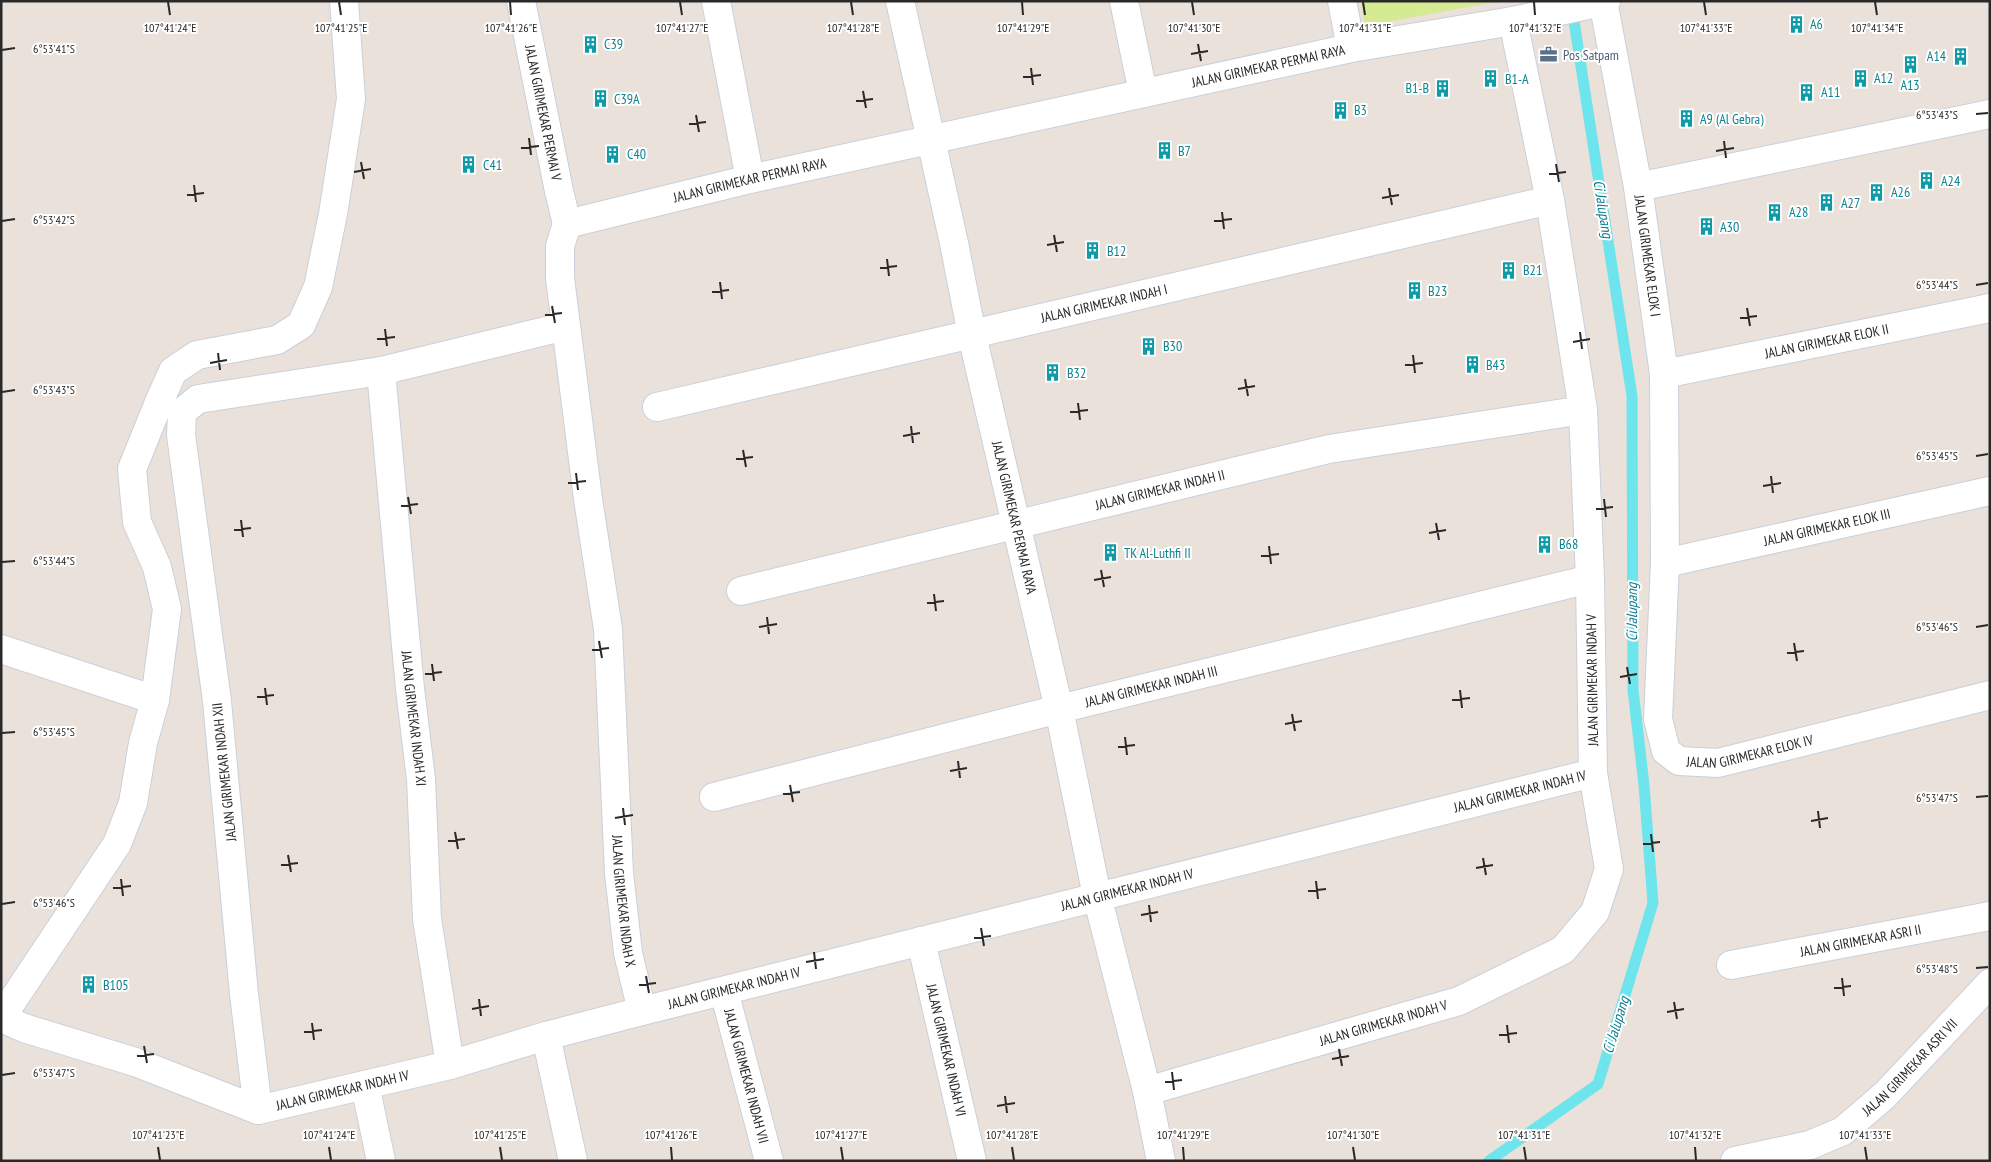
<svg xmlns="http://www.w3.org/2000/svg" width="1991" height="1162" viewBox="0 0 1991 1162" font-family="'PT Sans Narrow',sans-serif">
	<style>
		.pitch { fill: #d6e993 }
		.lines { fill: none; stroke-linecap: round; stroke-linejoin: round }
		.stream { stroke: #6ee4ed; stroke-width: 11 }
		.street-casing { stroke: #c9d0db; stroke-width: 30 }
		.street { stroke: #fff; stroke-width: 28 }
		.ticks { fill: none; stroke: #292929; stroke-width: 2 }
		.labels { text-anchor: middle; stroke-width: 4; stroke-linejoin: round; paint-order: stroke }
		.culture-label { font-size: 14px; fill: #0d838f; stroke: #fff; text-anchor: start }
		.service-label { font-size: 14px; fill: #4e5e75; stroke: #fff; text-anchor: start }
		.street-label { font-size: 14px; fill: #292929; stroke: #fff }
		.water-label { font-size: 15px; font-style: italic; fill: #0f7e90; stroke: #fff }
		.ticks-label { font-size: 12px; text-anchor: middle; fill: #292929; stroke: #fff; stroke-width: 4; stroke-linejoin: round; paint-order: stroke }
	</style>
	<rect width="100%" height="100%" fill="#ebe1db"/>
	<path class="pitch" d="M1361 1H1500L1365 26Z"/>
	<g class="lines">
		<path class="stream" d="M1489 1161 1598 1084 1653 903 1644 785 1633 690 1632 396 1572 8"/>
		<defs>
			<g id="street">
				<path id="s1" d="M521 1 559 191 567 224"/>
				<path d="M716 1 750 179"/>
				<path id="s2" d="M900 1 954 243 972 335 1059 709 1097 896 1147 1091 1161 1161"/>
				<path d="M1124 1 1143 93"/>
				<path d="M1342 1 1351 48"/>
				<path d="M1603 1 1638 187"/>
				<path id="s3" d="M1990 114 1638 187 1664 374 1665 563 1658 719 1666 751 1679 761 1718 763 1990 695"/>
				<path id="s4" d="M567 224 750 179 1351 48 1513 21 1606 1"/>
				<path id="s5" d="M567 224 560 246V278L588 499 608 629 619 873 628 953 642 1011"/>
				<path id="s6" d="M381 371 410 689 421 779 427 919 450 1065"/>
				<path id="s7" d="M1664 374 1990 308"/>
				<path id="s8" d="M657 407 1550 200"/>
				<path id="s9" d="M1665 563 1990 491"/>
				<path id="s10" d="M741 591 1329 449 1583 410"/>
				<path d="M1 649 155 700"/>
				<path id="s11" d="M714 797 1059 709 1590 579"/>
				<path id="s12" d="M921 941 972 1161"/>
				<path id="s13" d="M1731 965 1990 916"/>
				<path id="s14" d="M724 991 769 1161"/>
				<path id="s15" d="M1 1018 24 1028 135 1062 258 1110 450 1065 546 1036 642 1011 1593 773"/>
				<path d="M1 1018 117 844 133 803 143 743 155 700 167 609 157 567 137 522 132 469 160 400 173 371 197 355 277 340 301 325 318 287 333 214 351 99 344 1"/>
				<path d="M546 1036 573 1161"/>
				<path d="M365 1085 381 1161"/>
				<path id="s16" d="M1147 1091 1459 1001 1563 950 1595 912 1609 869 1593 773 1590 579 1583 410 1550 200 1513 21"/>
				<path d="M258 1110 244 994 217 701 181 435 182 412 198 399 381 371 566 326"/>
				<path id="s17" d="M1735 1161 1810 1145 1843 1131 1885 1095 1990 983"/>
			</g>
		</defs>
		<use href="#street" class="street-casing"/>
		<use href="#street" class="street"/>
	</g>
	<path class="ticks" d="M168 2 170 15M339 2 341 15M510 2 511 15M680 2 682 15M851 2 853 15M1022 2 1023 15M1192 2 1194 15M1363 2 1365 15M1534 2 1535 15M1704 2 1706 15M1875 2 1877 15M1198 44 1201 61M2 50 15 48M1191 54 1208 51M1031 68 1033 85M1023 77 1041 75M863 91 866 108M856 101 873 99M1976 114 1988 113M696 115 699 132M689 124 706 122M529 138 531 155M1724 141 1726 158M521 148 539 146M1716 151 1734 148M361 162 364 179M1556 164 1559 182M354 172 371 169M1549 174 1566 172M194 185 196 202M1389 188 1392 205M187 195 204 193M1382 198 1399 195M1222 212 1224 229M2 221 15 219M1214 221 1232 219M1054 235 1057 252M1047 245 1064 242M887 259 889 276M880 268 897 266M720 282 722 299M1976 285 1988 283M712 292 729 290M552 306 555 323M1747 308 1750 326M545 315 562 313M1740 318 1757 316M385 329 387 346M1580 332 1582 349M377 339 395 337M1573 342 1590 339M218 353 220 370M1413 355 1415 373M210 363 227 360M1405 365 1423 363M1245 379 1248 396M1238 389 1255 386M2 392 15 390M1078 403 1080 420M1070 412 1088 410M911 426 913 443M903 436 920 433M743 450 746 467M1976 456 1988 454M736 459 753 457M576 473 578 490M1771 476 1773 493M568 483 586 481M1763 486 1781 483M408 497 411 514M1604 499 1606 517M401 506 418 504M1596 509 1613 507M241 520 243 537M1436 523 1439 540M234 530 251 528M1429 533 1446 530M1269 546 1271 564M1261 556 1279 554M2 562 15 561M1101 570 1104 587M1094 580 1111 577M934 594 936 611M927 603 944 601M767 617 769 634M759 627 777 624M1976 627 1988 625M599 641 602 658M1794 643 1797 661M592 650 609 648M1787 653 1804 651M432 664 434 681M1627 667 1630 684M425 674 442 672M1620 677 1637 674M265 688 267 705M1460 690 1462 708M257 697 274 695M1452 700 1470 698M1292 714 1295 731M1285 724 1302 721M2 733 15 732M1125 737 1127 755M1118 747 1135 745M958 761 960 778M950 771 967 768M790 785 793 802M783 794 800 792M1976 797 1988 796M623 808 625 825M1818 811 1820 828M615 818 633 815M1811 821 1828 818M455 832 458 849M1651 834 1653 852M448 841 465 839M1643 844 1660 842M288 855 291 872M1483 858 1486 875M281 865 298 863M1476 868 1493 865M121 879 123 896M1316 881 1318 899M113 888 131 886M1308 891 1326 889M2 904 15 902M1149 905 1151 922M1141 915 1158 912M981 928 984 946M974 938 991 936M814 952 816 969M806 962 824 959M1976 968 1988 967M646 976 649 993M1842 978 1844 996M639 985 656 983M1834 988 1851 986M479 999 481 1016M1674 1002 1677 1019M472 1009 489 1006M1667 1012 1684 1009M312 1023 314 1040M1507 1025 1509 1043M304 1032 322 1030M1499 1035 1517 1033M144 1046 147 1063M1339 1049 1342 1066M137 1056 154 1054M1332 1059 1349 1056M1172 1072 1174 1090M2 1075 15 1073M1165 1082 1182 1080M1005 1096 1007 1113M997 1106 1015 1103M158 1147 160 1160M329 1147 331 1160M500 1147 502 1160M671 1147 672 1160M841 1147 843 1160M1012 1147 1014 1160M1183 1147 1184 1160M1353 1147 1355 1160M1524 1147 1526 1160M1695 1147 1696 1160M1865 1147 1867 1160"/>
	<defs>
		<symbol id="building-bare" viewBox="-9 -9 18 18"><path d="M-4-6H4V6H1V3H-1V6H-4ZM-2.5-4.3h1.7v1.8h-1.7ZM.8-4.3h1.7v1.8H.8ZM-2.5-1h1.7V.8h-1.7ZM.8-1h1.7V.8H.8Z" fill="#0f9aa8" stroke="#fff" stroke-width="2.5" paint-order="stroke"/></symbol>
		<symbol id="office-bare" viewBox="-9 -9 18 18"><path d="M-6-3h4V-5.5h4V-3h4V5H-6ZM-1-4.5V-3h2v-1.5ZM-6 0V1H6V0Z" fill="#5c6f8a" stroke="#fff" stroke-width="2.5" paint-order="stroke"/></symbol>
	</defs>
	<g fill-rule="evenodd">
		<use href="#building-bare" x="1784" y="12" width="25" height="25"/>
		<use href="#building-bare" x="578" y="32" width="25" height="25"/>
		<use href="#office-bare" x="1536" y="42" width="25" height="25"/>
		<use href="#building-bare" x="1948" y="44" width="25" height="25"/>
		<use href="#building-bare" x="1898" y="52" width="25" height="25"/>
		<use href="#building-bare" x="1848" y="66" width="25" height="25"/>
		<use href="#building-bare" x="1478" y="66" width="25" height="25"/>
		<use href="#building-bare" x="1430" y="76" width="25" height="25"/>
		<use href="#building-bare" x="1794" y="80" width="25" height="25"/>
		<use href="#building-bare" x="588" y="86" width="25" height="25"/>
		<use href="#building-bare" x="1328" y="98" width="25" height="25"/>
		<use href="#building-bare" x="1674" y="106" width="25" height="25"/>
		<use href="#building-bare" x="1152" y="138" width="25" height="25"/>
		<use href="#building-bare" x="600" y="142" width="25" height="25"/>
		<use href="#building-bare" x="456" y="152" width="25" height="25"/>
		<use href="#building-bare" x="1914" y="168" width="25" height="25"/>
		<use href="#building-bare" x="1864" y="180" width="25" height="25"/>
		<use href="#building-bare" x="1814" y="190" width="25" height="25"/>
		<use href="#building-bare" x="1762" y="200" width="25" height="25"/>
		<use href="#building-bare" x="1694" y="214" width="25" height="25"/>
		<use href="#building-bare" x="1080" y="238" width="25" height="25"/>
		<use href="#building-bare" x="1496" y="258" width="25" height="25"/>
		<use href="#building-bare" x="1402" y="278" width="25" height="25"/>
		<use href="#building-bare" x="1136" y="334" width="25" height="25"/>
		<use href="#building-bare" x="1460" y="352" width="25" height="25"/>
		<use href="#building-bare" x="1040" y="360" width="25" height="25"/>
		<use href="#building-bare" x="1532" y="532" width="25" height="25"/>
		<use href="#building-bare" x="1098" y="540" width="25" height="25"/>
		<use href="#building-bare" x="76" y="972" width="25" height="25"/>
	</g>
	<g class="labels">
		<g class="culture-label">
			<text x="1810" y="29">A6</text>
			<text x="604" y="49">C39</text>
			<text x="1946" y="61" text-anchor="end">A14</text>
			<text x="1874" y="83">A12</text>
			<text x="1505" y="84">B1-A</text>
			<text x="1910" y="90" text-anchor="middle">A13</text>
			<text x="1429" y="93" text-anchor="end">B1-B</text>
			<text x="1821" y="97">A11</text>
			<text x="614" y="104">C39A</text>
			<text x="1354" y="115">B3</text>
			<text x="1700" y="124">A9 (Al Gebra)</text>
			<text x="1178" y="156">B7</text>
			<text x="627" y="159">C40</text>
			<text x="483" y="170">C41</text>
			<text x="1941" y="186">A24</text>
			<text x="1891" y="197">A26</text>
			<text x="1841" y="208">A27</text>
			<text x="1789" y="217">A28</text>
			<text x="1720" y="232">A30</text>
			<text x="1107" y="256">B12</text>
			<text x="1523" y="275">B21</text>
			<text x="1428" y="296">B23</text>
			<text x="1163" y="351">B30</text>
			<text x="1486" y="370">B43</text>
			<text x="1067" y="378">B32</text>
			<text x="1559" y="549">B68</text>
			<text x="1124" y="558">TK Al-Luthfi II</text>
			<text x="103" y="990">B105</text>
		</g>
		<g class="service-label">
			<text x="1563" y="60">Pos Satpam</text>
		</g>
		<g class="street-label">
			<text dy="5" stroke="none"><textPath href="#s4" startOffset="719">JALAN GIRIMEKAR PERMAI RAYA</textPath></text>
			<text dy="5" stroke="none"><textPath href="#s1" startOffset="114">JALAN GIRIMEKAR PERMAI V</textPath></text>
			<text dy="5" stroke="none"><textPath href="#s4" startOffset="188">JALAN GIRIMEKAR PERMAI RAYA</textPath></text>
			<text dy="5" stroke="none"><textPath href="#s3" startOffset="429">JALAN GIRIMEKAR ELOK I</textPath></text>
			<text dy="5" stroke="none"><textPath href="#s8" startOffset="459">JALAN GIRIMEKAR INDAH I</textPath></text>
			<text dy="5" stroke="none"><textPath href="#s7" startOffset="166">JALAN GIRIMEKAR ELOK II</textPath></text>
			<text dy="5" stroke="none"><textPath href="#s10" startOffset="431">JALAN GIRIMEKAR INDAH II</textPath></text>
			<text dy="5" stroke="none"><textPath href="#s2" startOffset="529">JALAN GIRIMEKAR PERMAI RAYA</textPath></text>
			<text dy="5" stroke="none"><textPath href="#s9" startOffset="166">JALAN GIRIMEKAR ELOK III</textPath></text>
			<text transform="translate(1592 680) rotate(-91)" y="5">JALAN GIRIMEKAR INDAH V</text>
			<text dy="5" stroke="none"><textPath href="#s11" startOffset="451">JALAN GIRIMEKAR INDAH III</textPath></text>
			<text dy="5" stroke="none"><textPath href="#s6" startOffset="349">JALAN GIRIMEKAR INDAH XI</textPath></text>
			<text dy="5" stroke="none"><textPath href="#s3" startOffset="1015">JALAN GIRIMEKAR ELOK IV</textPath></text>
			<text transform="translate(224 772) rotate(-96)" y="5">JALAN GIRIMEKAR INDAH XII</text>
			<text dy="5" stroke="none"><textPath href="#s15" startOffset="1575">JALAN GIRIMEKAR INDAH IV</textPath></text>
			<text dy="5" stroke="none"><textPath href="#s15" startOffset="1170">JALAN GIRIMEKAR INDAH IV</textPath></text>
			<text dy="5" stroke="none"><textPath href="#s5" startOffset="682">JALAN GIRIMEKAR INDAH X</textPath></text>
			<text dy="5" stroke="none"><textPath href="#s13" startOffset="132">JALAN GIRIMEKAR ASRI II</textPath></text>
			<text dy="5" stroke="none"><textPath href="#s15" startOffset="765">JALAN GIRIMEKAR INDAH IV</textPath></text>
			<text dy="5" stroke="none"><textPath href="#s16" startOffset="246">JALAN GIRIMEKAR INDAH V</textPath></text>
			<text dy="5" stroke="none"><textPath href="#s12" startOffset="112">JALAN GIRIMEKAR INDAH VI</textPath></text>
			<text dy="5" stroke="none"><textPath href="#s17" startOffset="205">JALAN GIRIMEKAR ASRI VII</textPath></text>
			<text dy="5" stroke="none"><textPath href="#s14" startOffset="88">JALAN GIRIMEKAR INDAH VII</textPath></text>
			<text dy="5" stroke="none"><textPath href="#s15" startOffset="360">JALAN GIRIMEKAR INDAH IV</textPath></text>
		</g>
		<g class="water-label">
			<text transform="translate(1603 209) rotate(81)" y="5">Ci Jalupang</text>
			<text transform="translate(1632 612) rotate(-90)" y="5">Ci Jalupang</text>
			<text transform="translate(1616 1025) rotate(-73)" y="5">Ci Jalupang</text>
		</g>
	</g>
	<g class="ticks-label">
		<text x="170" y="32">107°41'24"E</text>
		<text x="341" y="32">107°41'25"E</text>
		<text x="511" y="32">107°41'26"E</text>
		<text x="682" y="32">107°41'27"E</text>
		<text x="853" y="32">107°41'28"E</text>
		<text x="1023" y="32">107°41'29"E</text>
		<text x="1194" y="32">107°41'30"E</text>
		<text x="1365" y="32">107°41'31"E</text>
		<text x="1535" y="32">107°41'32"E</text>
		<text x="1706" y="32">107°41'33"E</text>
		<text x="1877" y="32">107°41'34"E</text>
		<text x="54" y="53">6°53'41"S</text>
		<text x="1937" y="119">6°53'43"S</text>
		<text x="54" y="224">6°53'42"S</text>
		<text x="1937" y="289">6°53'44"S</text>
		<text x="54" y="394">6°53'43"S</text>
		<text x="1937" y="460">6°53'45"S</text>
		<text x="54" y="565">6°53'44"S</text>
		<text x="1937" y="631">6°53'46"S</text>
		<text x="54" y="736">6°53'45"S</text>
		<text x="1937" y="802">6°53'47"S</text>
		<text x="54" y="907">6°53'46"S</text>
		<text x="1937" y="973">6°53'48"S</text>
		<text x="54" y="1077">6°53'47"S</text>
		<text x="158" y="1139">107°41'23"E</text>
		<text x="329" y="1139">107°41'24"E</text>
		<text x="500" y="1139">107°41'25"E</text>
		<text x="671" y="1139">107°41'26"E</text>
		<text x="841" y="1139">107°41'27"E</text>
		<text x="1012" y="1139">107°41'28"E</text>
		<text x="1183" y="1139">107°41'29"E</text>
		<text x="1353" y="1139">107°41'30"E</text>
		<text x="1524" y="1139">107°41'31"E</text>
		<text x="1695" y="1139">107°41'32"E</text>
		<text x="1865" y="1139">107°41'33"E</text>
	</g>
	<rect width="1991" height="1162" fill="none" stroke="#292929" stroke-width="5"/>
</svg>
